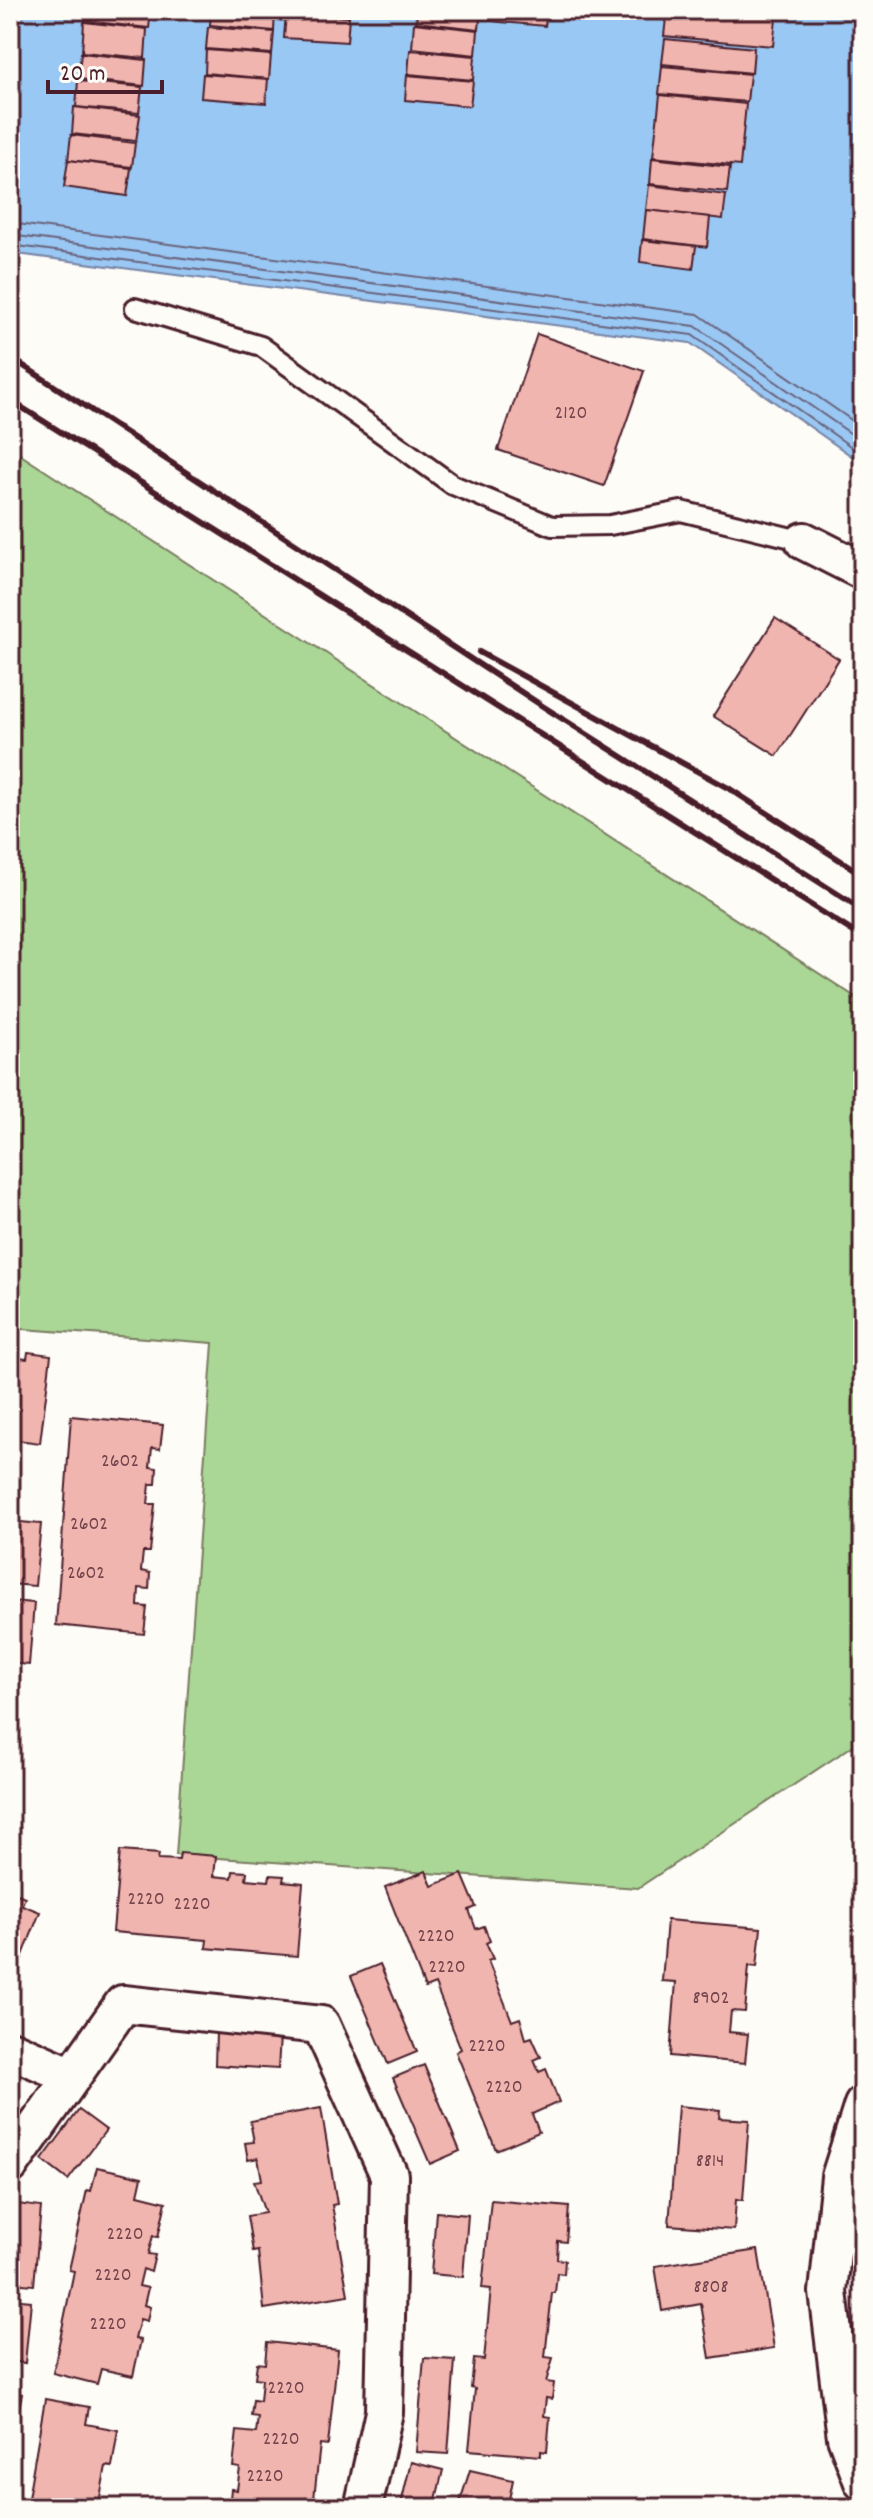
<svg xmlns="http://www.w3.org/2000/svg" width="873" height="2518" viewBox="0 0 873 2518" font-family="Dekko,sans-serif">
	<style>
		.green { fill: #aad796; stroke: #7a7b60; stroke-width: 2 }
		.water { fill: #99c8f4; stroke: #7984a4; stroke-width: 2 }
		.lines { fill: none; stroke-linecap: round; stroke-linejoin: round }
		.shore { stroke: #6a637b; stroke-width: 2 }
		.building { fill: #f0b5af; stroke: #4a1f2b; stroke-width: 2 }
		.lane-casing { stroke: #4a1f2b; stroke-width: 24 }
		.street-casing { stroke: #4a1f2b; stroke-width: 42 }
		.lane { stroke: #fdfcf7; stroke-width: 18 }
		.street { stroke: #fdfcf7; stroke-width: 36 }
		.rail { stroke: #4a1f2b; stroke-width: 6 }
		.labels { text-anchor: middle; stroke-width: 7; stroke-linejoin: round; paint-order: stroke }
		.number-label { font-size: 20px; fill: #74444c }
	</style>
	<rect width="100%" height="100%" fill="#fdfcf7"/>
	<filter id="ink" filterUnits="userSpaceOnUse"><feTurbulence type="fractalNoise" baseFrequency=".0125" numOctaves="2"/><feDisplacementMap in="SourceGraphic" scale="16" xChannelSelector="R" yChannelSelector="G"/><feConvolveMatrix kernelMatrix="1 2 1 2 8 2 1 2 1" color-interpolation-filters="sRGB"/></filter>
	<g filter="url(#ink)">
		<path class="green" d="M10 448 863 1002V1739L638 1888 176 1855 213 1343 10 1328Z"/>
		<path class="water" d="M10 10H863V464L690 343 10 253Z"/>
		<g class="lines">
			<g class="shore">
				<path d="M10 223 698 314 863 428"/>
				<path d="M10 235 695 326 863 442"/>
				<path d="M10 245 692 335 863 455"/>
			</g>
		</g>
		<g class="building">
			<path d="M86 10H151L149 28 85 21Z"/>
			<path d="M211 10H275L274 31 210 25Z"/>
			<path d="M286 10H349V17L286 13Z"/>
			<path d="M417 10H481L479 29 416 22Z"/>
			<path d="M491 10H547L545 26 490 21Z"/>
			<path d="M667 10H777L773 46 664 36Z"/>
			<path d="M286 13 349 17 347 42 284 38Z"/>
			<path d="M84 22 147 29 145 58 82 52Z"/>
			<path d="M414 23 478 30 476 55 412 48Z"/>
			<path d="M208 27 274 32 272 54 206 49Z"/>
			<path d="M665 39 754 48 752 73 662 64Z"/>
			<path d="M206 50 271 55 269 79 205 73Z"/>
			<path d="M410 50 475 56 473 80 408 74Z"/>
			<path d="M81 53 146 60 144 86 78 79Z"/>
			<path d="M662 66 750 74 747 102 659 94Z"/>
			<path d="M203 74 268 79 266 103 201 98Z"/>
			<path d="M407 75 473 81 470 106 405 100Z"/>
			<path d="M78 81 142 87 139 113 76 107Z"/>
			<path d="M660 95 746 104 740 166 653 157Z"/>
			<path d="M74 107 140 115 136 141 72 134Z"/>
			<path d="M71 135 135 143 132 167 68 160Z"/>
			<path d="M652 158 730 167 727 192 650 184Z"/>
			<path d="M68 160 131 168 127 196 64 187Z"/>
			<path d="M649 185 726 195 723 219 646 210Z"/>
			<path d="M646 210 710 217 707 247 643 239Z"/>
			<path d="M642 240 696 246 693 269 640 262Z"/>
			<path d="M537 334 644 371 604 486 498 450Z"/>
			<path d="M775 618 839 659 777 756 713 716Z"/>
			<path d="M28 1352 51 1355 40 1443 10 1439V1357L27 1359Z"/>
			<path d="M71 1416 163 1425 160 1449 152 1448 150 1467 157 1468 156 1484H150L148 1504H155L150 1552H143L141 1571 150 1573 149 1589 139 1588 138 1606 147 1607 144 1634 56 1625Z"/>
			<path d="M10 1521 41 1524 35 1586 10 1584Z"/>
			<path d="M10 1601 34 1603 29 1665 10 1663Z"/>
			<path d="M120 1851 159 1854 158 1859 179 1860 180 1853 216 1856 214 1876 232 1878 233 1871 247 1872 246 1879 269 1881 270 1875 284 1876 283 1881 303 1883 297 1956 206 1948 207 1940 113 1932Z"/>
			<path d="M426 1871 432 1886 462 1874 476 1907 469 1910 476 1929 484 1926 490 1941 486 1943 493 1959 488 1961 512 2021 520 2018 526 2039 532 2037 541 2057 534 2060 539 2072 546 2069 559 2102 532 2114 539 2132 496 2150 456 2052 461 2049 435 1984 425 1988 385 1887Z"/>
			<path d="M10 1891 25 1897 22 1905 40 1912 14 1978 10 1976Z"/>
			<path d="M667 1920 761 1928 757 1967 749 1966 745 2012 731 2011 729 2032 748 2034 745 2063 670 2056 676 1982 662 1981Z"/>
			<path d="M380 1964 417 2052 388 2064 351 1976Z"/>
			<path d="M216 2033 280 2036 278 2069 215 2065Z"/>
			<path d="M424 2065 460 2151 430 2164 393 2078Z"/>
			<path d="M678 2106 720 2110 719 2118 749 2120 743 2200 736 2199 734 2230 669 2225Z"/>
			<path d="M321 2108 337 2204 332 2205 348 2295 264 2309 258 2251 253 2252 247 2216 265 2213 254 2181 262 2180 258 2158 248 2160 245 2143 254 2142 250 2121Z"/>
			<path d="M79 2110 106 2130 68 2180 42 2160Z"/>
			<path d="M97 2167 142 2177 138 2195 166 2202 158 2237 153 2236 148 2254 155 2255 151 2272 143 2269 139 2286 148 2288 144 2305 150 2307 147 2321 140 2319 135 2339 141 2340 133 2376 101 2369 97 2384 53 2373 74 2271 69 2270 87 2190 91 2191Z"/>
			<path d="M491 2200 569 2207 566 2242 558 2241 557 2259 565 2260 564 2274 557 2273 555 2293H552L545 2357 553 2358 546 2382 554 2383 552 2399 546 2398 544 2416 550 2417 547 2452 541 2451V2456L469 2450 475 2389 471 2388 474 2359 484 2360 491 2289 482 2288Z"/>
			<path d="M10 2203 41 2207 34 2285 10 2283Z"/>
			<path d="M436 2212 468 2215 463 2277 431 2274Z"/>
			<path d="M758 2250 774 2348 710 2358 701 2304 662 2311 655 2266Z"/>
			<path d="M10 2299 31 2301 25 2363 10 2361Z"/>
			<path d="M267 2342 338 2350 328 2445 320 2444 313 2508H229L231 2489 237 2490 240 2468 233 2467 237 2431 256 2433 258 2417 251 2416 253 2400 260 2401 262 2379 255 2378 257 2363 265 2364Z"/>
			<path d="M424 2358 455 2360 448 2454 416 2452Z"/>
			<path d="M10 2391 22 2394 10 2449Z"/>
			<path d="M45 2399 89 2407 86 2424 118 2430 112 2467 106 2466 98 2508H34L27 2504Z"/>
			<path d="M411 2462 443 2470 434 2508H400Z"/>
			<path d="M470 2470 513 2480 509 2499 539 2508H458Z"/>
		</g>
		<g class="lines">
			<defs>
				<path id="lane" d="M135 308 261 346 453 485 552 526 610 525 681 511 804 541"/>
				<g id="street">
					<path d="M804 541 863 571"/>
					<path d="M10 2049 72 2076"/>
					<path d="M863 2105 840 2177 828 2292 846 2437 863 2482"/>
					<path d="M10 2165 123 2004 321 2025 389 2175 384 2412 363 2508"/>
				</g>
			</defs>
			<use href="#lane" class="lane-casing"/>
			<use href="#street" class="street-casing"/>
			<use href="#lane" class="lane"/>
			<use href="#street" class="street"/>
			<g class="rail">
				<path d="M10 357 544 707 863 910"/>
				<path d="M10 400 863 938"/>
				<path d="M479 652 730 789 863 875"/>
			</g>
		</g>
	</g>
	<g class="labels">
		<g class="number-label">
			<text x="571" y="418">2120</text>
			<text x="120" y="1466">2602</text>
			<text x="89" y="1529">2602</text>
			<text x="86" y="1578">2602</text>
			<text x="146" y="1904">2220</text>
			<text x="192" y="1909">2220</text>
			<text x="436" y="1941">2220</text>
			<text x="447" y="1972">2220</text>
			<text x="711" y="2003">8902</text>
			<text x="487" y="2051">2220</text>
			<text x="504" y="2092">2220</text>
			<text x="710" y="2166">8814</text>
			<text x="125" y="2239">2220</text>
			<text x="113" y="2280">2220</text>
			<text x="711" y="2292">8808</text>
			<text x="108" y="2329">2220</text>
			<text x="286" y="2393">2220</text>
			<text x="281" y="2444">2220</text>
			<text x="265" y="2481">2220</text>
		</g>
	</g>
	<rect width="873" height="2518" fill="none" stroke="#fdfcf7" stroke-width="40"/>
	<rect x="20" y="20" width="833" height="2478" fill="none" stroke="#4a1f2b" stroke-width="3" filter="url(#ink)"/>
	<path d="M48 80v12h114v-12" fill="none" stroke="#4a1f2b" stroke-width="4"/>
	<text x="60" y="80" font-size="24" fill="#4a1f2b" stroke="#fdfcf7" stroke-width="6" paint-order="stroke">20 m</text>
</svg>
